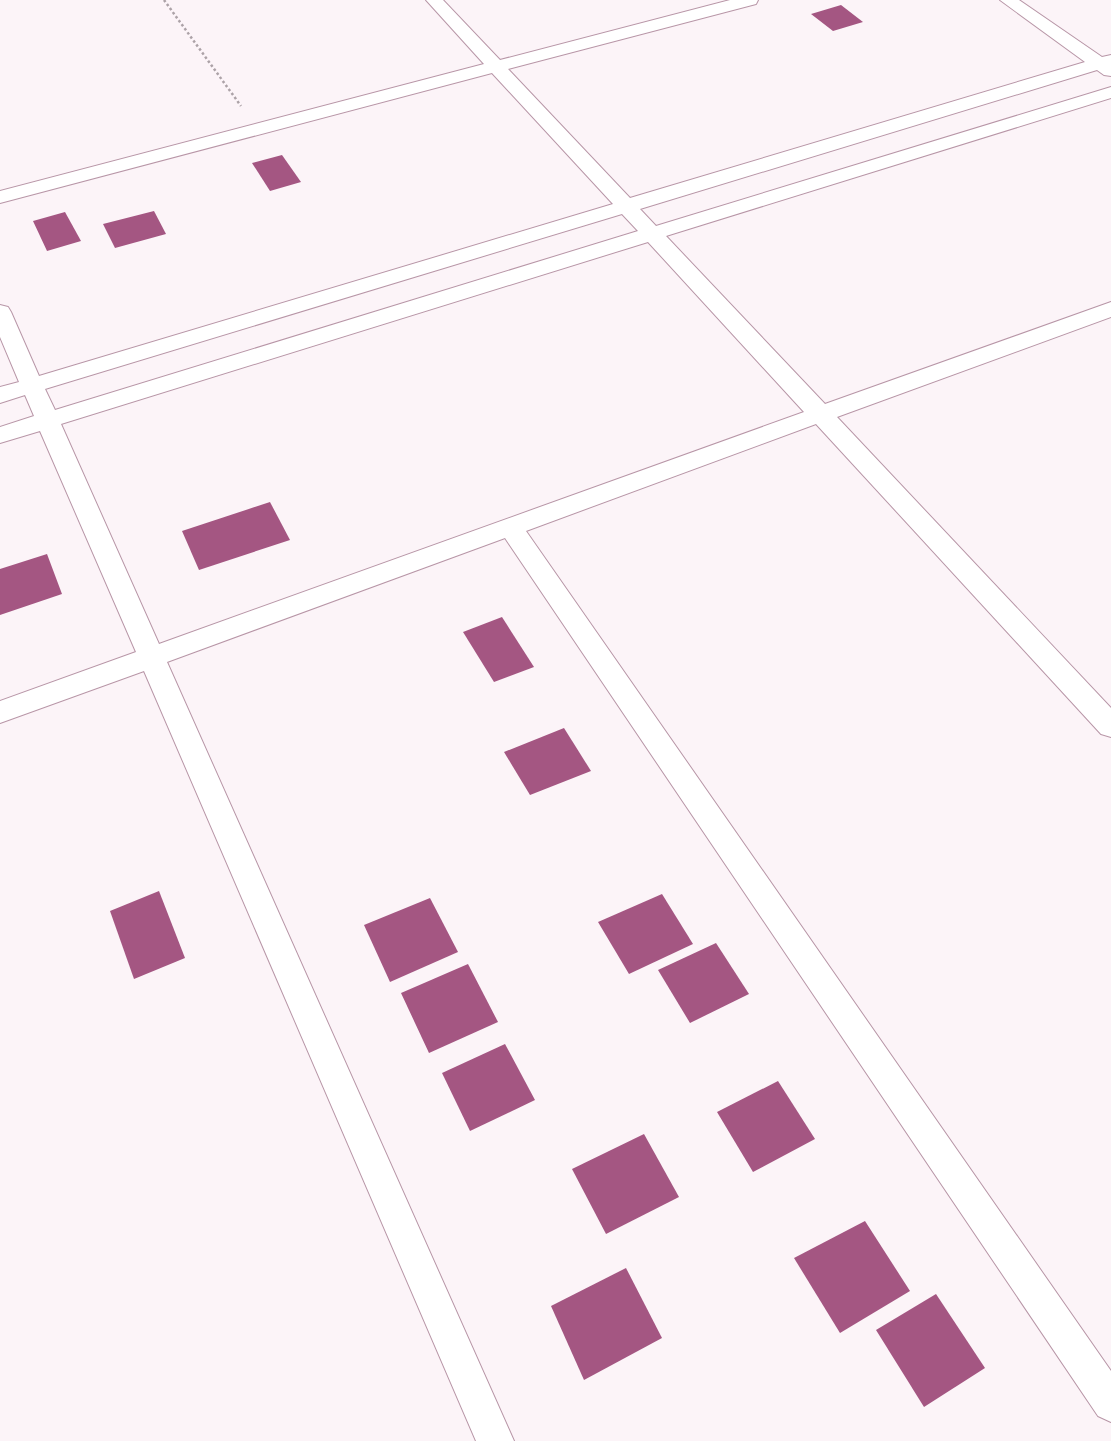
<svg xmlns="http://www.w3.org/2000/svg" width="1111" height="1441" viewBox="0 0 1111 1441" font-family="'Archivo Narrow',sans-serif">
	<style>
		.building { fill: #a45682 }
		.lines { fill: none; stroke-linecap: round; stroke-linejoin: round }
		.street-casing { stroke: #b896a7; stroke-width: 2 }
		.path { stroke: #aca2a7; stroke-width: 2.5; stroke-dasharray: 2.5 2.5; stroke-linecap: butt }
		.street { fill: #fff; fill-rule: evenodd }
	</style>
	<rect width="100%" height="100%" fill="#fcf4f8"/>
	<g class="building">
		<path d="M841 5 863 22 833 31 811 14Z"/>
		<path d="M282 155 301 182 270 191 252 163Z"/>
		<path d="M154 211 166 234 115 248 103 224Z"/>
		<path d="M65 212 81 241 47 251 33 221Z"/>
		<path d="M270 502 290 540 199 570 182 531Z"/>
		<path d="M47 554 62 594 0 615V569Z"/>
		<path d="M502 617 534 667 494 682 463 632Z"/>
		<path d="M564 728 591 771 530 795 504 752Z"/>
		<path d="M159 891 185 958 134 979 110 911Z"/>
		<path d="M662 894 693 944 629 974 598 922Z"/>
		<path d="M430 898 458 952 390 982 364 925Z"/>
		<path d="M716 943 749 994 690 1023 658 970Z"/>
		<path d="M468 964 498 1022 429 1053 401 993Z"/>
		<path d="M505 1044 535 1100 470 1131 442 1073Z"/>
		<path d="M778 1081 815 1139 753 1172 717 1112Z"/>
		<path d="M644 1134 679 1197 606 1234 572 1169Z"/>
		<path d="M865 1221 910 1291 840 1333 794 1258Z"/>
		<path d="M626 1268 662 1338 584 1380 551 1306Z"/>
		<path d="M936 1294 985 1368 924 1407 876 1330Z"/>
	</g>
	<g class="lines">
		<defs>
			<path id="street" d="M426 0H443L500 60 730 0H758L756 4 508 69 630 198 1085 62 1000 0H1019L1102 57 1111 55V76L1104 75 1097 70 640 209 656 226 1111 87V98L666 236 825 404 1111 302V317L837 417 1111 708V737L1101 734 816 424 526 531 1111 1371V1422L1098 1416 505 538 167 662 514 1441H476L144 671 0 723V701L136 652 40 431 0 443V427L34 416 25 395 0 403V387L19 382 0 337V305L8 307 11 312 39 376 613 204 492 73 0 203V191L484 64ZM622 214 638 231 55 410 45 389ZM648 242 804 412 159 644 61 424Z"/>
		</defs>
		<use href="#street" class="street-casing"/>
		<path class="path" d="M164 0 241 106"/>
		<use href="#street" class="street"/>
	</g>
</svg>
